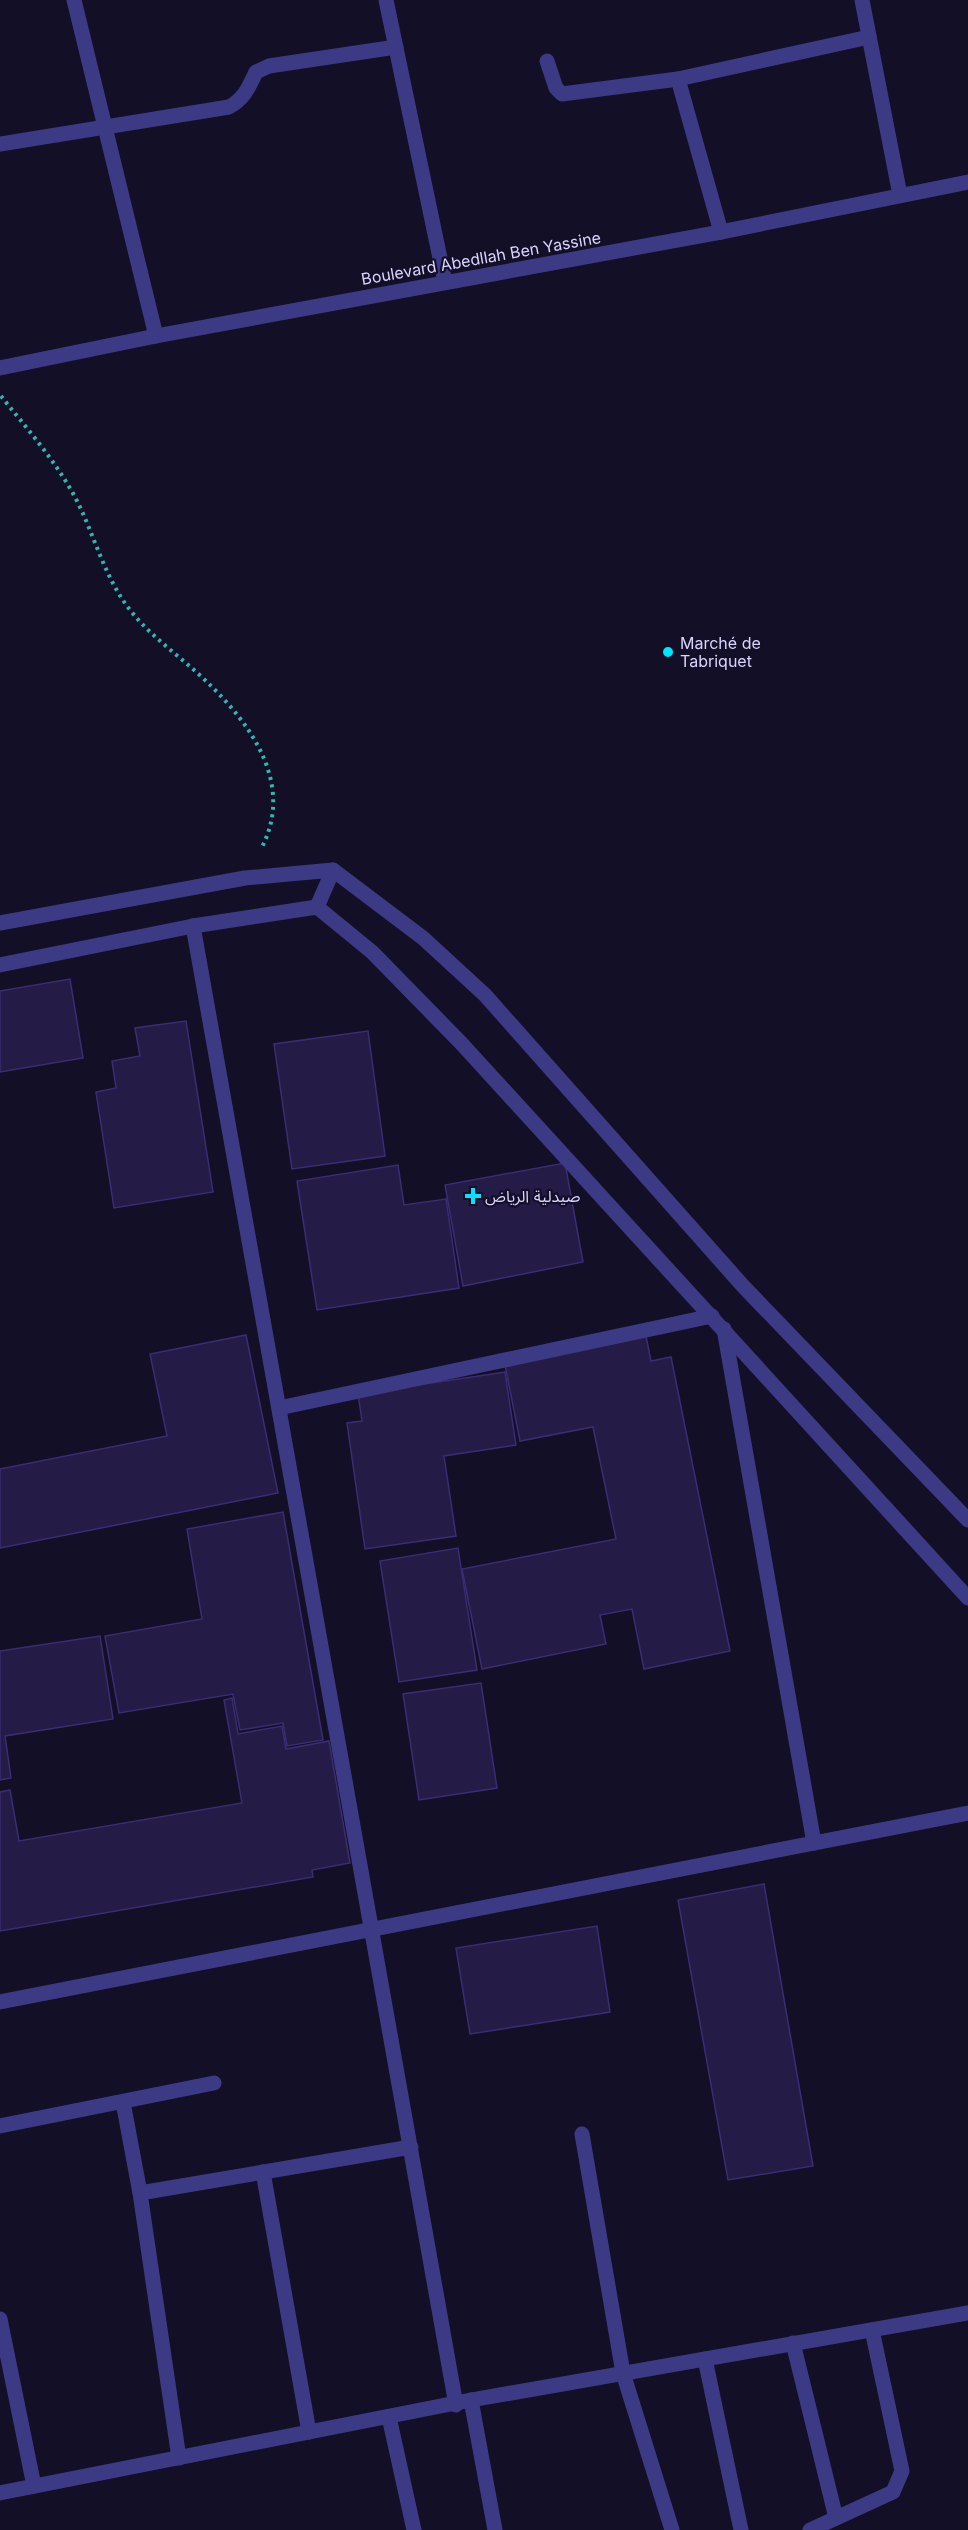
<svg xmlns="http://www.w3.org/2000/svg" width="968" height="2530" viewBox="0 0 968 2530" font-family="Inter,'Noto Sans Arabic',sans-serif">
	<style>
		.building { fill: #241b47; stroke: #3b2d73; stroke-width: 1.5 }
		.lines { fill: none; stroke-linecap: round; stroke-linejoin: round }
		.path { stroke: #2fb8b0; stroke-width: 4; stroke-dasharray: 3 4.5; stroke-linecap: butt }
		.lane { stroke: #3d3a85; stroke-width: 15 }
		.street { stroke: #3d3a85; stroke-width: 15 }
		.poi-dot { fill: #00e5ff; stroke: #130f26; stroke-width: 2 }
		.labels { text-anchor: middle; stroke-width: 4.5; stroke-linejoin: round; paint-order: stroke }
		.street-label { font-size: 16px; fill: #d9d4ff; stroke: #130f26 }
		.poi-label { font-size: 16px; fill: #d9d4ff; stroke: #130f26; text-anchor: start }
	</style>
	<rect width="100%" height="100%" fill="#130f26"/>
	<g class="building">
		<path d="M70 979 83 1058 0 1072V991Z"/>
		<path d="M186 1021 213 1192 114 1208 96 1092 116 1088 112 1061 140 1056 135 1028Z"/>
		<path d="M368 1031 385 1156 292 1169 274 1044Z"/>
		<path d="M565 1163 583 1262 463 1286 445 1185Z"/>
		<path d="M398 1165 404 1205 446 1199 459 1288 317 1310 297 1181Z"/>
		<path d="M246 1335 278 1493 0 1548V1469L167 1436 150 1354Z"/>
		<path d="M646 1336 651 1361 671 1357 730 1651 644 1669 632 1609 600 1615 606 1644 482 1669 462 1569 616 1539 593 1427 520 1441 505 1365Z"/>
		<path d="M505 1372 516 1445 444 1456 456 1536 365 1549 347 1423 362 1421 358 1394Z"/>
		<path d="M283 1512 323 1740 287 1746 283 1723 240 1730 233 1694 119 1713 105 1636 202 1619 187 1529Z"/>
		<path d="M458 1548 477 1670 399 1682 380 1561Z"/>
		<path d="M100 1636 113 1719 5 1736 11 1778 0 1780V1651Z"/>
		<path d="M481 1683 497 1788 419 1800 403 1694Z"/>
		<path d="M232 1698 238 1734 282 1726 286 1749 329 1741 350 1863 312 1870 313 1877 0 1931V1792L10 1790 19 1841 242 1803 224 1700Z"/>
		<path d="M764 1884 813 2166 728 2180 678 1900Z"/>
		<path d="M597 1926 610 2012 470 2034 456 1948Z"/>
	</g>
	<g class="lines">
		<path class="path" d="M1 396C27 429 56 461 76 499 94 534 103 573 127 606 149 636 179 655 206 681 252 725 295 785 261 849"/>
		<g class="lane">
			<path d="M582 2134 623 2373 672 2530"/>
			<path d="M793 2343 836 2518"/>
			<path d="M705 2359 741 2530"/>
			<path d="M810 2530 893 2492 902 2471 872 2330"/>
		</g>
		<g class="street">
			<path d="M74 0 156 336"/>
			<path d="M386 0 445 282"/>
			<path d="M862 0 900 195"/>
			<path d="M547 61 556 88 562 94 678 79"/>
			<path d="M0 144 229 107C244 99 249 87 256 72L269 66 396 47"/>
			<path d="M721 232 678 79 869 37"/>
			<path d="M0 368 156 336 721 232 968 182"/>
			<path d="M317 907 333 870"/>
			<path d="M0 923 245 878 333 870 423 938 485 995 743 1286 968 1520"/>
			<path d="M193 926 456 2405"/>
			<path d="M0 965 193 926 317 907 372 952 461 1043 968 1598"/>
			<path d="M724 1329 814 1843"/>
			<path d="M279 1408 712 1316"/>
			<path d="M0 2002 968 1813"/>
			<path d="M123 2102 140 2193 179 2458"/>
			<path d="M0 2126 214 2083"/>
			<path d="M263 2172 309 2432"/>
			<path d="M140 2193 411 2147"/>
			<path d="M0 2319 34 2486"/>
			<path d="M471 2400 495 2530"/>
			<path d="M389 2417 414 2530"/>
			<path d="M0 2493 471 2400 968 2313"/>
		</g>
	</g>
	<g class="poi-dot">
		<circle cx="668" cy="652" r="6"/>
		<path d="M470 1187h6v6h6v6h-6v6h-6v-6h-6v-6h6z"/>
	</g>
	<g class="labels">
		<g class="street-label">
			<text transform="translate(481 258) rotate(-10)" y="6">Boulevard Abedllah Ben Yassine</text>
		</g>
		<g class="poi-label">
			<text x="680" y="649">Marché de<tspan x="680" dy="18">Tabriquet</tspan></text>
			<text x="485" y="1202">صيدلية الرياض</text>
		</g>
	</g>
</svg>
